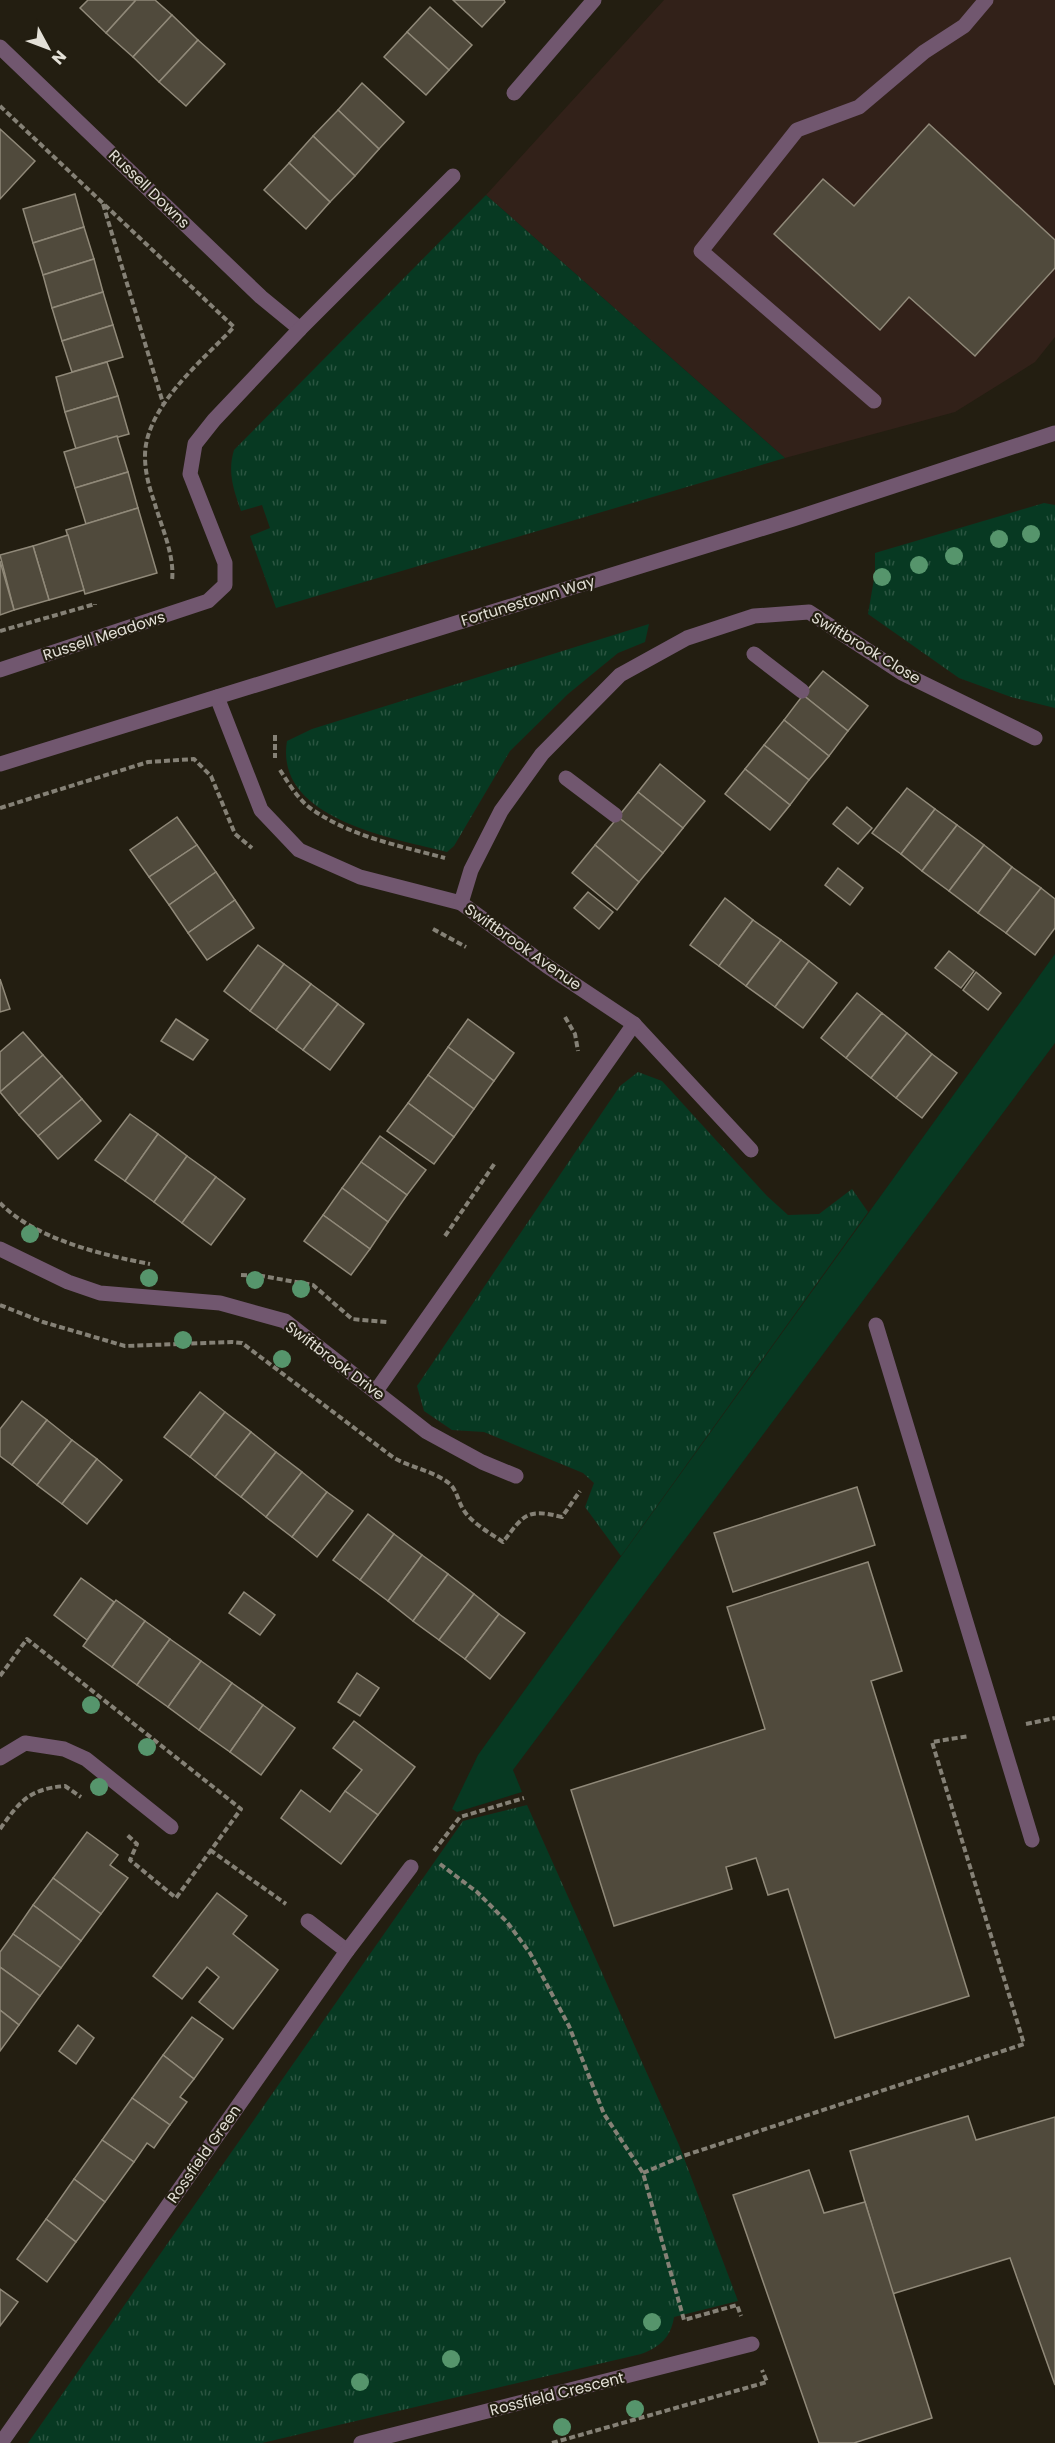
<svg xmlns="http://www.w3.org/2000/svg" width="1055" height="2443" viewBox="0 0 1055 2443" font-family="Poppins,sans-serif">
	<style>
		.commercial { fill: #322119 }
		.grass { fill: url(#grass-tufts) }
		.garden { fill: #073922 }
		.building { fill: #504a3c; stroke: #908979; stroke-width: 1.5 }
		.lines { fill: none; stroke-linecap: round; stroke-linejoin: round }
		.path { stroke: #858176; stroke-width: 4; stroke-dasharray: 6 3; stroke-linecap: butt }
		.service { stroke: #71576f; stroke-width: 15 }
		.minor { stroke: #71576f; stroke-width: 15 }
		.tertiary { stroke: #71576f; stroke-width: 15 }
		.tree { fill: #56956c }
		.labels { text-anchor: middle; stroke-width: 4.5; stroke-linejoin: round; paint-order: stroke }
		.street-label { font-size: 15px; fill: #e3e0d7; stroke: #231e11 }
	</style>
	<defs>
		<pattern id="grass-tufts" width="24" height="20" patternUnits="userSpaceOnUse" patternTransform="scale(1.5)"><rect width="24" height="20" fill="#073922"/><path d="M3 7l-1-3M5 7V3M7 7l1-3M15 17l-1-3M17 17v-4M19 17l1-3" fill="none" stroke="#2b5541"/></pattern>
	</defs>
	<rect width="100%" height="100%" fill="#231e11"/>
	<path class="commercial" d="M664 0H1055V337L1035 362 955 412 785 458 486 195Z"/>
	<g class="grass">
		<path d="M486 195 785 458 276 608 250 536 270 528 262 505 241 511C234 490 227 473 234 450Z"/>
		<path d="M1044 503 1055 505V708L1011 697 959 678 868 614 875 573V553Z"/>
		<path d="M649 624 645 642 618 653 568 694 510 751 454 846 447 852C393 838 274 819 287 741L312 729Z"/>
		<path d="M638 1072 662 1081 767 1196 788 1215 819 1214 852 1189 868 1212 621 1556 585 1507 594 1483 583 1473 484 1432 452 1430 424 1411 417 1386 620 1086Z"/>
		<path d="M527 1805 679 2145 738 2301 674 2317C671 2337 660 2347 641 2354L262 2443H28L463 1821Z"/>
	</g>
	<path class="garden" d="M1055 954V1043L513 1770 522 1792 457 1812 452 1809 478 1755Z"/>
	<g class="building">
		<path d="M88 0H136L106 33 80 8Z"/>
		<path d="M136 0H155L172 15 133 57 106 33Z"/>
		<path d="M453 0H504L505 2 482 27Z"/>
		<path d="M430 7 472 45 449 70 407 32Z"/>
		<path d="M172 15 198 40 159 82 133 57Z"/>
		<path d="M407 32 449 70 426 95 384 57Z"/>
		<path d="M198 40 225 64 186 106 159 82Z"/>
		<path d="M362 83 404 122 379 149 338 110Z"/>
		<path d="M338 110 379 149 355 176 313 136Z"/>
		<path d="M929 124 1055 240V268L975 356 909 297 880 330 774 234 823 179 854 206Z"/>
		<path d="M0 129 35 161 0 199Z"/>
		<path d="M313 136 355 176 330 202 289 163Z"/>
		<path d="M289 163 330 202 306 229 264 190Z"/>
		<path d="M75 194 84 227 33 243 23 209Z"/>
		<path d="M84 227 94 259 43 275 33 243Z"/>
		<path d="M94 259 103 292 52 308 43 275Z"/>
		<path d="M103 292 113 325 62 341 52 308Z"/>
		<path d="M113 325 123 357 72 372 62 341Z"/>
		<path d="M107 362 118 396 65 412 56 377Z"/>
		<path d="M118 396 129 434 76 449 65 412Z"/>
		<path d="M117 436 128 472 75 488 64 452Z"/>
		<path d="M128 472 138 508 86 524 75 488Z"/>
		<path d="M138 508 157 573 85 594 66 530Z"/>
		<path d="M68 535 84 590 49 600 33 546Z"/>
		<path d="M33 546 49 600 14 610 0 555Z"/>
		<path d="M0 561 14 610 0 615Z"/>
		<path d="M823 671 868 706 848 731 803 695Z"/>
		<path d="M803 695 848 731 829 756 784 720Z"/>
		<path d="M784 720 829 756 809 780 764 745Z"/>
		<path d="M764 745 809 780 790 805 745 769Z"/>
		<path d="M660 764 705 801 683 828 638 792Z"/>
		<path d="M745 769 790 805 770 830 725 794Z"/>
		<path d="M907 788 935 809 901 854 872 833Z"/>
		<path d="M638 792 683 828 663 853 618 817Z"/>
		<path d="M847 807 872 828 858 844 833 824Z"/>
		<path d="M935 809 957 825 922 871 901 854Z"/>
		<path d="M177 817 197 845 149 877 130 850Z"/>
		<path d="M618 817 663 853 639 882 595 845Z"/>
		<path d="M957 825 984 845 949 891 922 871Z"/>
		<path d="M197 845 216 872 169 905 149 877Z"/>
		<path d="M595 845 639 882 617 910 572 873Z"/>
		<path d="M984 845 1012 867 978 913 949 891Z"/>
		<path d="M1012 867 1041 888 1006 933 978 913Z"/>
		<path d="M838 868 863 888 850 905 825 885Z"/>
		<path d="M216 872 235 900 188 933 169 905Z"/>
		<path d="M1041 888 1055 899V928L1035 955 1006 933Z"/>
		<path d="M588 892 613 912 599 929 574 908Z"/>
		<path d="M725 898 753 920 719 966 690 945Z"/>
		<path d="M235 900 254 928 207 960 188 933Z"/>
		<path d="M753 920 781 940 746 986 719 966Z"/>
		<path d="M781 940 809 961 775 1007 746 986Z"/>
		<path d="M258 945 284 964 250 1011 224 991Z"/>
		<path d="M949 951 974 971 961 988 935 968Z"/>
		<path d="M809 961 837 983 803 1028 775 1007Z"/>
		<path d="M284 964 311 984 276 1030 250 1011Z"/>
		<path d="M976 972 1001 993 988 1010 963 990Z"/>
		<path d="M0 979 10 1009 0 1012Z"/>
		<path d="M311 984 338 1004 303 1050 276 1030Z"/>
		<path d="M857 993 882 1013 846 1058 821 1038Z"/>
		<path d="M338 1004 364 1024 330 1070 303 1050Z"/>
		<path d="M882 1013 907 1033 871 1078 846 1058Z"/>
		<path d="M176 1019 208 1040 193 1060 161 1041Z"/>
		<path d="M468 1019 514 1053 494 1081 448 1047Z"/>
		<path d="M23 1032 43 1055 0 1092V1052Z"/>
		<path d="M907 1033 932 1054 896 1098 871 1078Z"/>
		<path d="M448 1047 494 1081 474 1109 428 1075Z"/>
		<path d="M932 1054 957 1073 922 1118 896 1098Z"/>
		<path d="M43 1055 62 1076 19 1115 0 1092Z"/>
		<path d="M428 1075 474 1109 454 1137 408 1103Z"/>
		<path d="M62 1076 82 1099 38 1136 19 1115Z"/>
		<path d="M82 1099 101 1121 58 1159 38 1136Z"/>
		<path d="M408 1103 454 1137 434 1164 387 1131Z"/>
		<path d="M130 1114 158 1134 125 1181 95 1160Z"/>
		<path d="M158 1134 187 1156 154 1202 125 1181Z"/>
		<path d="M380 1136 426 1170 407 1195 361 1162Z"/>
		<path d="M187 1156 216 1177 182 1223 154 1202Z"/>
		<path d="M361 1162 407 1195 388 1222 342 1188Z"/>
		<path d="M216 1177 245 1199 211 1245 182 1223Z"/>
		<path d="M342 1188 388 1222 370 1249 323 1215Z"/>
		<path d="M323 1215 370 1249 351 1275 304 1241Z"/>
		<path d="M200 1392 225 1412 190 1457 164 1437Z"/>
		<path d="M22 1401 47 1420 12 1465 0 1456V1429Z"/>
		<path d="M225 1412 251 1432 215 1477 190 1457Z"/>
		<path d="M47 1420 72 1440 37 1485 12 1465Z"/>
		<path d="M251 1432 276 1452 241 1497 215 1477Z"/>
		<path d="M72 1440 97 1459 62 1504 37 1485Z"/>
		<path d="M276 1452 302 1472 266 1517 241 1497Z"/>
		<path d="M97 1459 122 1480 87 1524 62 1504Z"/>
		<path d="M302 1472 327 1492 292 1537 266 1517Z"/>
		<path d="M857 1487 875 1545 733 1592 714 1533Z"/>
		<path d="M327 1492 353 1511 317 1557 292 1537Z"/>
		<path d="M368 1514 394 1534 360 1580 333 1560Z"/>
		<path d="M394 1534 422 1555 388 1601 360 1580Z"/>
		<path d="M422 1555 448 1574 413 1621 388 1601Z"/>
		<path d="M868 1562 902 1671 871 1681 969 1996 835 2038 788 1889 768 1895 756 1858 726 1867 732 1889 614 1926 571 1790 765 1729 727 1607Z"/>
		<path d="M448 1574 474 1594 439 1640 413 1621Z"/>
		<path d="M81 1578 114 1602 87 1640 54 1615Z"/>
		<path d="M244 1592 275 1615 260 1635 229 1613Z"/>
		<path d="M474 1594 499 1614 465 1659 439 1640Z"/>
		<path d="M116 1600 145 1621 112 1667 83 1646Z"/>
		<path d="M499 1614 525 1633 490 1679 465 1659Z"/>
		<path d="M145 1621 170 1639 137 1685 112 1667Z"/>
		<path d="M170 1639 201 1661 168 1707 137 1685Z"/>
		<path d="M201 1661 232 1683 199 1730 168 1707Z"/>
		<path d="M357 1673 379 1688 360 1716 338 1702Z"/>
		<path d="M232 1683 263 1705 230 1752 199 1730Z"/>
		<path d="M263 1705 295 1728 261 1775 230 1752Z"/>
		<path d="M354 1721 415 1767 378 1815 345 1791 362 1770 333 1748Z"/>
		<path d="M301 1790 330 1812 345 1791 378 1815 341 1864 281 1818Z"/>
		<path d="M87 1832 118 1855 110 1865 128 1878 101 1914 53 1878Z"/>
		<path d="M53 1878 101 1914 81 1941 33 1905Z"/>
		<path d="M217 1893 247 1916 233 1934 278 1970 233 2029 199 2002 219 1977 207 1967 182 1999 153 1976Z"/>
		<path d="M33 1905 81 1941 61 1968 13 1934Z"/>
		<path d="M13 1934 61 1968 40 1996 0 1967V1952Z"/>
		<path d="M0 1967 40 1996 19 2025 0 2010Z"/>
		<path d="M0 2010 19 2025 0 2051Z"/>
		<path d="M192 2017 223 2039 194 2079 163 2055Z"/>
		<path d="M78 2025 94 2038 76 2064 59 2051Z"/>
		<path d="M163 2055 194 2079 180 2097 187 2102 170 2125 132 2098Z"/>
		<path d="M132 2098 170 2125 154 2148 147 2143 134 2162 102 2140Z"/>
		<path d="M968 2116 976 2140 1055 2117V2385L1010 2258 892 2294 850 2151Z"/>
		<path d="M102 2140 134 2162 105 2202 74 2179Z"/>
		<path d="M809 2170 824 2213 865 2202 932 2418 854 2443H819L733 2195Z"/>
		<path d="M74 2179 105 2202 76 2242 46 2219Z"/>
		<path d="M46 2219 76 2242 47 2282 17 2259Z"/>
		<path d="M0 2289 18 2302 0 2326Z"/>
	</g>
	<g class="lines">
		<g class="path">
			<path d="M0 106 234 327C202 361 145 407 145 456 145 472 149 487 154 501 161 526 175 555 172 581"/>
			<path d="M103 204 163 403"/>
			<path d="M0 631 95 604V605"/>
			<path d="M275 735V758"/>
			<path d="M280 770C289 784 299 801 313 810 352 837 401 846 445 858"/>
			<path d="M0 808 148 762 194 759 211 776 235 834 252 848"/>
			<path d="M433 929 466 947"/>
			<path d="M565 1017 575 1034 578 1051"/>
			<path d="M0 1203C35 1239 102 1255 150 1264"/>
			<path d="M445 1236 495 1163"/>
			<path d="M241 1275 262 1276 313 1285 352 1319 387 1322"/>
			<path d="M0 1305 43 1322 125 1346 232 1342 242 1343 394 1458C412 1468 434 1471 450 1484 457 1491 458 1501 463 1509 471 1523 490 1533 503 1542 524 1515 526 1508 562 1517L580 1491"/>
			<path d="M0 1676 27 1639 241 1809 176 1898 130 1860 137 1844 126 1834"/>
			<path d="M1026 1724 1055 1718"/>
			<path d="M0 1829C20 1801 29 1789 65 1786L81 1797"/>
			<path d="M210 1850 286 1904"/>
			<path d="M434 1851 460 1817 524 1798"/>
			<path d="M440 1864 477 1892 507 1922 530 1953 569 2026 604 2114 643 2173 684 2320 737 2305 741 2316"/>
			<path d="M643 2173 683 2156 1024 2044 932 1742 969 1736"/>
			<path d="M552 2443 767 2382 762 2370"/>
		</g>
		<g class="service">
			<path d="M874 401 701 251 797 130 859 107 924 52 964 26 986 0"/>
			<path d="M754 654 802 691"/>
			<path d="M566 778 615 815"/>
			<path d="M876 1325 1032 1840"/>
		</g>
		<g class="minor">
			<path d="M0 47 261 297 300 329"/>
			<path d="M514 93 594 0"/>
			<path d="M0 670 208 601 225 585V563L190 474 195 444 214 420 300 329 453 176"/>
			<path d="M217 697 261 810 299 850 360 877 461 903 547 966 634 1024 751 1150"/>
			<path d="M461 903 471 870 501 811 542 754 620 675 687 638 754 616 809 612 902 673 1035 738"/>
			<path d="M0 1249 68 1282 100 1293 220 1303 285 1321 427 1432 482 1462 516 1476"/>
			<path d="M376 1391 634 1024"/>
			<path d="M0 1758 25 1743 64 1749 86 1759 171 1827"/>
			<path d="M308 1921 347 1951"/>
			<path d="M1 2443 347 1951 411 1867"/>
			<path d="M361 2443 752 2344"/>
		</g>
		<path class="tertiary" d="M0 764 793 519 1055 433"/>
	</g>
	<g class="tree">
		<circle cx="1031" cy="534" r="9"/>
		<circle cx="999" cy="539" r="9"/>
		<circle cx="954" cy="556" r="9"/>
		<circle cx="919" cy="565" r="9"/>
		<circle cx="882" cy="577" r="9"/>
		<circle cx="30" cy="1234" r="9"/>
		<circle cx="149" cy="1278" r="9"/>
		<circle cx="255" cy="1280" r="9"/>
		<circle cx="301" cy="1289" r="9"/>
		<circle cx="183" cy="1340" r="9"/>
		<circle cx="282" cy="1359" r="9"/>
		<circle cx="91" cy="1705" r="9"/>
		<circle cx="147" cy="1747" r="9"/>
		<circle cx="99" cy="1787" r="9"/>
		<circle cx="652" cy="2322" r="9"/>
		<circle cx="451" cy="2359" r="9"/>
		<circle cx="360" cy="2382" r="9"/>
		<circle cx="635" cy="2409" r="9"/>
		<circle cx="562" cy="2427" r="9"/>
	</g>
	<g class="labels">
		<g class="street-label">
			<text transform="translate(149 189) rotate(44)" y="5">Russell Downs</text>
			<text transform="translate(528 601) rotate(-17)" y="5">Fortunestown Way</text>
			<text transform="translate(104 636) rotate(-18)" y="5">Russell Meadows</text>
			<text transform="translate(866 648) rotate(31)" y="5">Swiftbrook Close</text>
			<text transform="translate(523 947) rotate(35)" y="5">Swiftbrook Avenue</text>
			<text transform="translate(335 1361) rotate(37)" y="5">Swiftbrook Drive</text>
			<text transform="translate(204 2154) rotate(-55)" y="5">Rossfield Green</text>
			<text transform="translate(557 2394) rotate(-14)" y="5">Rossfield Crescent</text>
		</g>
	</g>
	<g transform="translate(48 48) rotate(131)" stroke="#231e11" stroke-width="4.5" paint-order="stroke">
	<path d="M0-4.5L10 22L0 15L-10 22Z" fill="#e3e0d7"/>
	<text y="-9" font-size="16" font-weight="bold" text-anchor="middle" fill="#e3e0d7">N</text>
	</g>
</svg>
